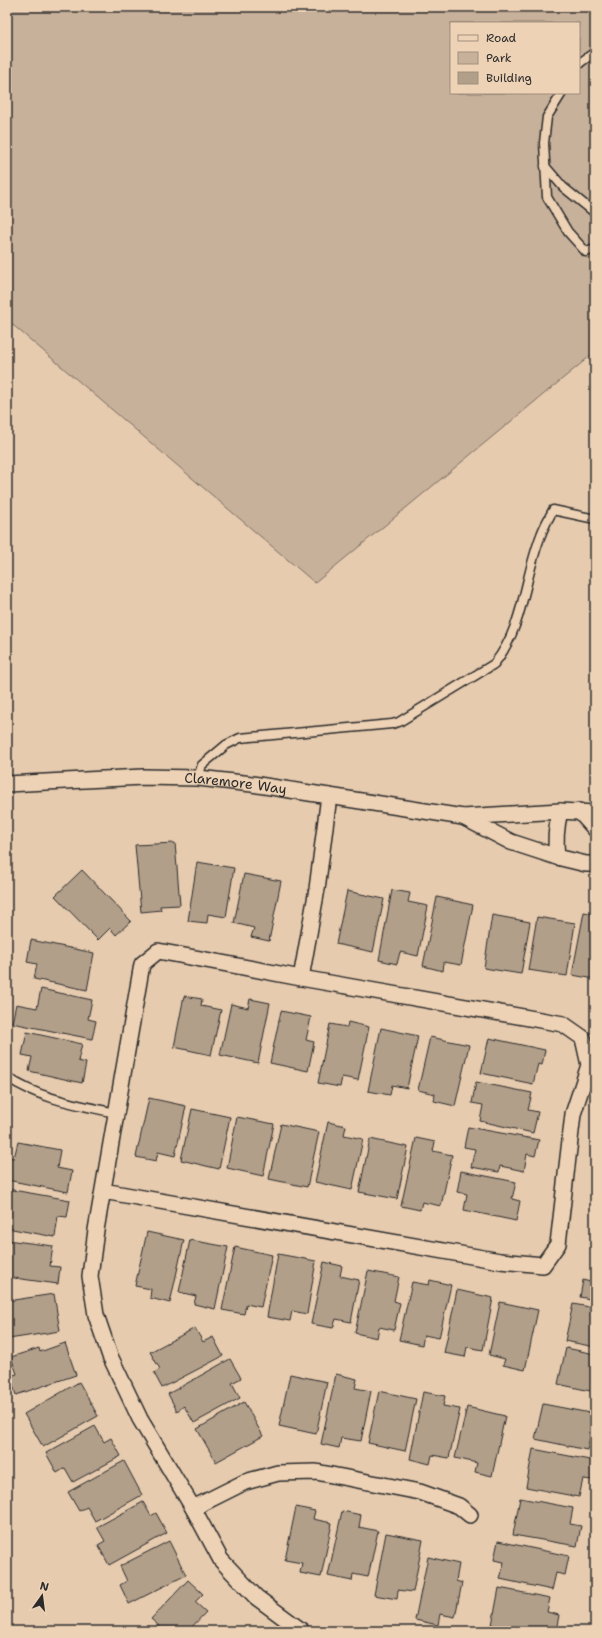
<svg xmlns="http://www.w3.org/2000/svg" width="602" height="1638" viewBox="0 0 602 1638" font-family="'Shantell Sans',sans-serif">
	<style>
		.green { fill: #c8b19a; stroke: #7a6e62; fill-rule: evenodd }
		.building { fill: #b29f8a; stroke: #2b2b2b }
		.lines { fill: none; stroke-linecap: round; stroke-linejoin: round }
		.service-casing { stroke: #2b2b2b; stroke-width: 11 }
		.minor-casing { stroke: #2b2b2b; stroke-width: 18 }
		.service { stroke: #eed2b5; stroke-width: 8 }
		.minor { stroke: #eed2b5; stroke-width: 15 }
		.labels { text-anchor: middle; stroke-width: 4; stroke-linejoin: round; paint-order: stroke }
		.street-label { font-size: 14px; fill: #2b2b2b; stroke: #eed2b5 }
	</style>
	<rect width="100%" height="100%" fill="#e6cbaf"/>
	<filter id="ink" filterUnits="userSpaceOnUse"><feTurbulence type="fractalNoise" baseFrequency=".025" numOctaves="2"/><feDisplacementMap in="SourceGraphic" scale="8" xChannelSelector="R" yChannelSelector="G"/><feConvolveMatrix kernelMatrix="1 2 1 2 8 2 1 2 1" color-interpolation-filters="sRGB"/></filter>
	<g filter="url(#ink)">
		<path class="green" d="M7 7H595V352L315 583 7 320ZM451 23H579V93H451Z"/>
		<g class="building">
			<path d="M175 843 180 905 160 906 161 910 141 912 135 845Z"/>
			<path d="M197 862 234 868 226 917 208 914 207 923 188 921Z"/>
			<path d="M82 870 131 921 116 935 110 928 98 940 55 896Z"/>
			<path d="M244 874 281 881 269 941 251 937 254 928 234 923Z"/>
			<path d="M392 890 410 893 408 902 428 906 418 956 400 952 397 964 379 960Z"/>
			<path d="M347 891 384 899 373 952 336 944Z"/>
			<path d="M437 897 473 905 461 965 444 962 443 971 423 966Z"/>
			<path d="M584 912 595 914V979L572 975Z"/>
			<path d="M492 915 530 922 521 974 484 968Z"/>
			<path d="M537 917 575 923 567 976 528 970Z"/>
			<path d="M31 940 94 953 87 990 34 979 37 964 27 962Z"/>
			<path d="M41 989 92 1000 88 1019 96 1021 92 1039 12 1023 16 1004 37 1008Z"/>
			<path d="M184 996 202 999 201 1006 221 1010 211 1055 174 1047Z"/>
			<path d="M250 999 270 1003 258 1063 220 1055 231 1004 248 1008Z"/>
			<path d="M281 1011 311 1017 306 1040 314 1042 308 1071 270 1063Z"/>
			<path d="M348 1022 369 1027 358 1080 342 1077 340 1087 318 1083 330 1024 347 1027Z"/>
			<path d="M381 1028 418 1036 407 1088 392 1085 390 1095 368 1091Z"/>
			<path d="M27 1032 82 1044 78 1061 86 1063 82 1083 29 1071 32 1057 22 1055Z"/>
			<path d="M430 1037 469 1045 455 1106 434 1101 435 1094 418 1090Z"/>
			<path d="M489 1038 545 1050 542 1065 538 1064 533 1084 481 1073Z"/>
			<path d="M476 1082 532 1093 528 1110 538 1112 533 1133 480 1121 483 1105 472 1103Z"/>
			<path d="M149 1098 186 1106 175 1156 158 1152 156 1161 136 1157Z"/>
			<path d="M192 1109 230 1117 219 1169 181 1160Z"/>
			<path d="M237 1117 274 1124 263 1176 227 1168Z"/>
			<path d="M328 1122 346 1126 344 1135 363 1139 352 1190 315 1182Z"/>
			<path d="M281 1124 319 1132 307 1187 269 1179Z"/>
			<path d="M468 1127 539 1140 535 1156 527 1154 524 1171 500 1166 499 1172 471 1167 475 1149 464 1147Z"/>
			<path d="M416 1138 435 1142 433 1151 452 1155 441 1206 422 1202 420 1210 401 1206Z"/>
			<path d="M370 1139 408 1147 397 1199 359 1192Z"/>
			<path d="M18 1142 60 1150 57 1168 72 1171 68 1192 7 1180V1157L14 1158Z"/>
			<path d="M461 1171 516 1182 512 1199 520 1201 516 1221 464 1210 467 1194 457 1192Z"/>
			<path d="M7 1189 70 1200 67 1217 58 1216 55 1237 7 1228Z"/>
			<path d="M595 1189V1208L591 1207Z"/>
			<path d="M147 1232 184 1240 170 1303 150 1298 151 1289 135 1286Z"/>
			<path d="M7 1240 53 1246 50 1266 60 1267 58 1284 7 1277Z"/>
			<path d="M190 1240 228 1247 215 1309 194 1304 196 1296 179 1292Z"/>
			<path d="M235 1247 272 1255 261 1307 246 1304 244 1314 222 1310Z"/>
			<path d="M278 1254 316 1261 307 1314 292 1311 290 1321 267 1317Z"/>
			<path d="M324 1262 342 1266 340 1276 359 1280 351 1322 336 1319 333 1328 311 1324Z"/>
			<path d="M594 1262H595V1300L580 1297 583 1280 590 1282Z"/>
			<path d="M368 1271 399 1277 394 1301 400 1303 394 1330 379 1327 377 1338 355 1333Z"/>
			<path d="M430 1280 451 1285 439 1338 424 1335 422 1345 399 1340 412 1282 429 1285Z"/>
			<path d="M457 1290 493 1298 483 1350 467 1347 465 1357 444 1353Z"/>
			<path d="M54 1294 60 1331 9 1339 7 1326V1301Z"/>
			<path d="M500 1302 538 1310 525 1370 503 1365 505 1359 489 1355Z"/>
			<path d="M573 1304 595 1308V1347L565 1341Z"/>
			<path d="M195 1328 203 1342 213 1337 223 1356 162 1388 154 1373 160 1369 150 1352Z"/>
			<path d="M65 1343 76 1375 16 1395 10 1376 17 1374 11 1357 39 1348 40 1352Z"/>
			<path d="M566 1348 595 1354V1392L558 1384Z"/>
			<path d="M230 1359 241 1378 232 1383 240 1398 194 1423 184 1406 177 1411 168 1394Z"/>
			<path d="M290 1374 327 1382 316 1434 279 1426Z"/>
			<path d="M336 1374 357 1379 355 1388 371 1391 361 1441 341 1438 339 1448 321 1444Z"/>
			<path d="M79 1382 98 1416 43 1447 24 1414Z"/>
			<path d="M379 1391 416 1399 405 1451 368 1443Z"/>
			<path d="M423 1392 445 1396 443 1406 460 1409 449 1458 432 1455 430 1464 410 1459Z"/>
			<path d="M244 1402 263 1436 216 1462 197 1429Z"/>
			<path d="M543 1404 595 1414V1434L591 1433 587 1450 535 1439Z"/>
			<path d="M467 1407 505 1416 492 1476 475 1472 477 1463 455 1458Z"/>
			<path d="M95 1426 104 1442 111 1438 121 1456 73 1482 65 1468 57 1473 46 1453Z"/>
			<path d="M533 1449 595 1461 592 1480 583 1479 579 1497 526 1487Z"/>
			<path d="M124 1461 142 1495 95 1521 87 1507 79 1511 68 1492Z"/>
			<path d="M520 1498 573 1508 570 1524 581 1526 577 1546 513 1535Z"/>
			<path d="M143 1502 151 1516 156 1513 167 1533 109 1565 98 1545 105 1541 97 1527Z"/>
			<path d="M296 1507 315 1511 313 1519 332 1523 321 1577 300 1573 302 1563 285 1560Z"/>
			<path d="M342 1511 361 1515 359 1527 378 1531 368 1577 353 1574 352 1581 328 1576Z"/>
			<path d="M386 1533 423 1540 413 1592 398 1590 397 1599 374 1595Z"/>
			<path d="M169 1541 186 1575 129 1604 120 1585 127 1581 120 1566Z"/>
			<path d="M498 1541 569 1556 565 1575 556 1573 552 1590 500 1579 504 1562 494 1560Z"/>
			<path d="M428 1557 459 1564 456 1581 462 1583 455 1617 440 1614 438 1625 415 1620Z"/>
			<path d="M188 1580 203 1594 195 1602 206 1612 188 1631H154L159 1626 151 1619Z"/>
			<path d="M499 1588 550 1598 547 1612 559 1615 556 1631H526L492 1625Z"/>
		</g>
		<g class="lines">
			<defs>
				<g id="service">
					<path d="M579 64 581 62 595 52"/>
					<path d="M562 93 547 117 544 143 547 197 568 232 586 252 595 249"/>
					<path d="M545 166 563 187 595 213"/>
					<path d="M198 778 202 765 226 745 240 738 392 724 399 722 494 664C524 627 524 578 541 535 544 526 549 518 553 510L595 519"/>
					<path d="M7 1077C39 1099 79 1105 116 1113"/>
				</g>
				<g id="minor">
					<path id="s1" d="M7 784 143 777 198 778 252 784 463 817"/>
					<path d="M579 811 595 829"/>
					<path d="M595 813 560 811C556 827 555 841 557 857L586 864H595"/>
					<path d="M557 857 511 842 463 817 560 811"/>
					<path d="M301 978 317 889 329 796"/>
					<path d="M103 1191 500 1261 543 1265 558 1244 573 1114 589 1065 583 1038 563 1024 301 978 158 951 142 964 96 1230 90 1276 96 1315 110 1356 140 1419 193 1508 221 1560 256 1597 302 1631"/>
					<path d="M193 1508 245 1482 278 1473 316 1472 420 1492 459 1506 470 1515"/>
				</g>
			</defs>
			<use href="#service" class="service-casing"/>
			<use href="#minor" class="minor-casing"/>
			<use href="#service" class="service"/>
			<use href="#minor" class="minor"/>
		</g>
	</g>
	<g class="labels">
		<g class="street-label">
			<text dy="5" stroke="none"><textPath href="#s1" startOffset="229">Claremore Way</textPath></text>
		</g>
	</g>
	<rect width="602" height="1638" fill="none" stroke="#eed2b5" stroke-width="24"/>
	<rect x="12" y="12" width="578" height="1614" fill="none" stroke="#2b2b2b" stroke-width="1.5" filter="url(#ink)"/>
	<rect x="450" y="22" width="130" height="72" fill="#eed2b5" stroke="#a08f7e"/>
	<rect x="458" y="35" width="20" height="6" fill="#eed2b5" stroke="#a08f7e"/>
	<text x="486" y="42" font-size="12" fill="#2b2b2b">Road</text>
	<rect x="458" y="52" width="20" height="12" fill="#c8b19a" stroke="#a08f7e"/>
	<text x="486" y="62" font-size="12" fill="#2b2b2b">Park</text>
	<rect x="458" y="72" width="20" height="12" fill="#b29f8a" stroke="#a08f7e"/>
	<text x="486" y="82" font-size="12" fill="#2b2b2b">Building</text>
	<g transform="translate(42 1596) rotate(14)" stroke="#eed2b5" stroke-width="3" paint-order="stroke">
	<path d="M0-3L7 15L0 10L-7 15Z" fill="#2b2b2b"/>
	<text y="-6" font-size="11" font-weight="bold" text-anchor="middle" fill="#2b2b2b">N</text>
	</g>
</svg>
